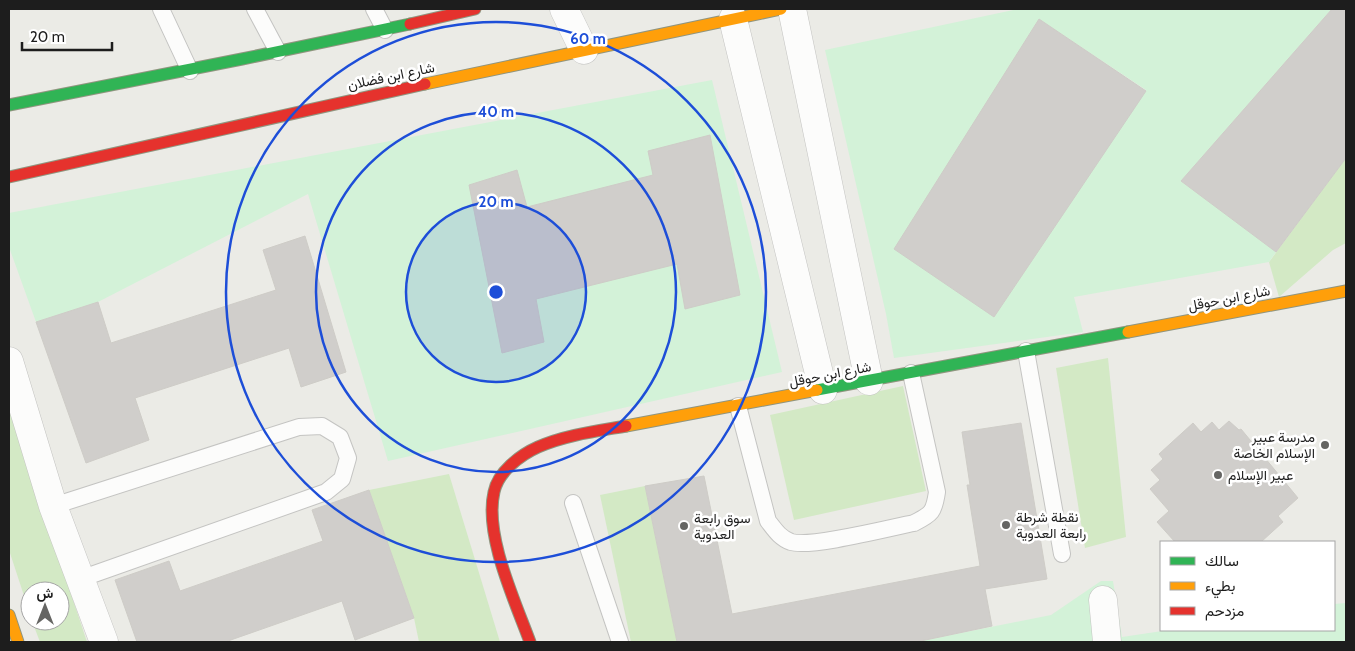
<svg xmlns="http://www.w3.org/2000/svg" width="1355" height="651" viewBox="0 0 1355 651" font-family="Cabin,Vazirmatn,sans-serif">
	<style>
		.grass { fill: #d3e9c5 }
		.park { fill: #d3f2d8; fill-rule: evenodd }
		.building { fill: #d0cecb; stroke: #ceccc7 }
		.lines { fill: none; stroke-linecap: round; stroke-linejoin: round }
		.lane-casing { stroke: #c4c4c2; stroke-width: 18 }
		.street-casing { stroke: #c4c4c2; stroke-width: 29 }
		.fast-casing { stroke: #90957f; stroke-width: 13 }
		.slow-casing { stroke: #90957f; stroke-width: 13 }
		.jam-casing { stroke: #90957f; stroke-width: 13 }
		.lane { stroke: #fcfcfb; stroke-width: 16 }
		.street { stroke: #fcfcfb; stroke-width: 28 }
		.fast { stroke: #30b455; stroke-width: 11 }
		.slow { stroke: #ff9f0a; stroke-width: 11 }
		.jam { stroke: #e5322d; stroke-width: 11 }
		.ring { fill: none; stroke: #1d4ed8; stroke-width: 2.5 }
		.poi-dot { fill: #656563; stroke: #fff; stroke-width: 2 }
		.labels { text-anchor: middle; stroke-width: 5; stroke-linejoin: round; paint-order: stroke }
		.street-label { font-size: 14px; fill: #1d1d1d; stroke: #fff }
		.poi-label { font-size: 14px; fill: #1d1d1d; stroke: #fff; text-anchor: start }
		.centre { fill: #1d4ed8; stroke: #fff; stroke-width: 2.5 }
		.ring-label { font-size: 15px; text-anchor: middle; font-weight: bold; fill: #1d4ed8; stroke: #fff; stroke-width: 5; stroke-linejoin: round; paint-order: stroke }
	</style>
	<rect width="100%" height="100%" fill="#ebebe6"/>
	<g class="grass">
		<path d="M1346 158V243L1333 250 1279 297 1269 262Z"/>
		<path d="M1108 358 1126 537 1085 548 1056 368Z"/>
		<path d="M903 386 926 491 794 520 770 415Z"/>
		<path d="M9 407 87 642H40L32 621H60V591H30V614L9 550Z"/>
		<path d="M449 474 500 642H419L414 618 369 490Z"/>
		<path d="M645 486 677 642H631L600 495Z"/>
	</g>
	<g class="park">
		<path d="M1018 9 1331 10 1181 181 1276 252 1269 262 1074 297 1083 332 894 358 886 314 825 50ZM1039 19 1146 90 994 317 895 249Z"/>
		<path d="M712 80 782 372 388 461 308 194 98 302 36 322 9 247V213Z"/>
		<path d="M1101 581H1113L1122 637 1169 630H1334V604L1346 603V642H916L1051 615Z"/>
	</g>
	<g class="building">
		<path d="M1332 9H1346V158L1276 252 1181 181Z"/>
		<path d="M1039 19 1146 91 994 317 894 249Z"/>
		<path d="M710 135 740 295 685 309 677 264 536 299 544 342 502 353 469 185 517 170 527 207 653 175 648 151Z"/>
		<path d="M305 236 346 372 301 387 289 348 135 398 149 440 86 463 36 322 98 302 111 343 276 290 263 250Z"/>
		<path d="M1229 421 1239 430 1241 429 1298 498 1278 516 1283 522 1261 542H1175L1157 522 1169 511 1150 489 1160 480 1151 470 1163 459 1159 454 1193 423 1201 432 1212 422 1219 430Z"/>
		<path d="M1021 423 1047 579 985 589 992 626 916 642H677L645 486 704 476 732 614 980 566 967 485H970L962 432Z"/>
		<path d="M369 490 414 618 355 640 342 601 225 642H137L115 580 169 561 180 591 323 541 312 510Z"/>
	</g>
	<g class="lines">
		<defs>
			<g id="lane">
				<path d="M161 9 190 71"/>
				<path d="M255 9 278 52"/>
				<path d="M374 9 385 30"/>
				<path d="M1026 351 1062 554"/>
				<path d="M738 406 768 521C775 530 780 538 791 542 811 548 889 528 914 523 932 514 934 512 937 492L911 373"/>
				<path d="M573 503 620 642"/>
				<path d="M53 506 299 427 322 426 340 437 348 458 342 479 326 492 80 579"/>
			</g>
			<g id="street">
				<path d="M564 9 584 50"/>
				<path d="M792 9 869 381"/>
				<path d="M733 19 823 390"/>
				<path d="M9 361 53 506 104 642"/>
				<path d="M1103 600 1107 642"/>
			</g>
			<g id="fast">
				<path d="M9 105 242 59 410 24"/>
				<path d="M817 390 1128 332"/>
			</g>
			<g id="slow">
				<path d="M425 84 781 9"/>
				<path d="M1128 332 1346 291"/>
				<path d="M626 426 817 390"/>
				<path d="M9 615 18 642"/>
			</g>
			<g id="jam">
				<path d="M410 24 475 9"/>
				<path d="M9 177 425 84"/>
				<path d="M530 642C515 601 484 535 494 492 498 472 520 455 538 447 565 435 597 431 626 426"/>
			</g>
		</defs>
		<use href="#lane" class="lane-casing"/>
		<use href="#street" class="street-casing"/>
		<use href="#fast" class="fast-casing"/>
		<use href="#slow" class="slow-casing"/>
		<use href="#jam" class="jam-casing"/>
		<use href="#lane" class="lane"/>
		<use href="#street" class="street"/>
		<use href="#fast" class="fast"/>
		<use href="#slow" class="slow"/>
		<use href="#jam" class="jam"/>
	</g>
	<circle cx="496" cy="292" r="90" fill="#1d4ed8" fill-opacity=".12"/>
	<g class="ring">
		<circle cx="496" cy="292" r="90"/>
		<circle cx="496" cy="292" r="180"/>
		<circle cx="496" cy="292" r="270"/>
	</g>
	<g class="poi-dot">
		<circle cx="1325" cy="445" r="5"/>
		<circle cx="1218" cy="475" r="5"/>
		<circle cx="1006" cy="525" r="5"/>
		<circle cx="684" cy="526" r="5"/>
	</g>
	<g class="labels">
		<g class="street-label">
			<text transform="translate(391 76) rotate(-12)" y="5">شارع ابن فضلان</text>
			<text transform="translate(1229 298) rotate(-11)" y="5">شارع ابن حوقل</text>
			<text transform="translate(830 374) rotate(-11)" y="5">شارع ابن حوقل</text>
		</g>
		<g class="poi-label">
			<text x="1315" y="442" text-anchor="end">مدرسة عبير<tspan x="1315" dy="16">الإسلام الخاصة</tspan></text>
			<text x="1228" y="480">عبير الإسلام</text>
			<text x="1016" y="522">نقطة شرطة<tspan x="1016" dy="16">رابعة العدوية</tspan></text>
			<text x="694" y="523">سوق رابعة<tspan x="694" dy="16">العدوية</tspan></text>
		</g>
	</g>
	<circle cx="496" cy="292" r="8" class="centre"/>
	<g class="ring-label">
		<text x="588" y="44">60 m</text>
		<text x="496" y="117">40 m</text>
		<text x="496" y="207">20 m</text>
	</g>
	<rect width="1355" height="651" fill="none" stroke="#1d1d1d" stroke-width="20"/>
	<rect x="1160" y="541" width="175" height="90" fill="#ffffff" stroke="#a5a5a5"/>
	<rect x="1170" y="557" width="25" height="8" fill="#30b455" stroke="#a5a5a5"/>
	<text x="1205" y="566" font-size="15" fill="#1d1d1d">سالك</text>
	<rect x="1170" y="582" width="25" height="8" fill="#ff9f0a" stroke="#a5a5a5"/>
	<text x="1205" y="591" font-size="15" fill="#1d1d1d">بطيء</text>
	<rect x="1170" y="607" width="25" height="8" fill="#e5322d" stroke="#a5a5a5"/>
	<text x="1205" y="616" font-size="15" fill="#1d1d1d">مزدحم</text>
	<g transform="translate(45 606)"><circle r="24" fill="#ffffff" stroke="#a5a5a5"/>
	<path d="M0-4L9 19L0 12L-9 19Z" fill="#656563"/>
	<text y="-8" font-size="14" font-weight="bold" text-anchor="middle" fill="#1d1d1d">ش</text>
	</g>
	<path d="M22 42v8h90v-8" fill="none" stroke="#1d1d1d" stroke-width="2.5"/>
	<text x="30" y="42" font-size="15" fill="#1d1d1d" stroke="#ffffff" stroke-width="4" paint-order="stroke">20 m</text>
</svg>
